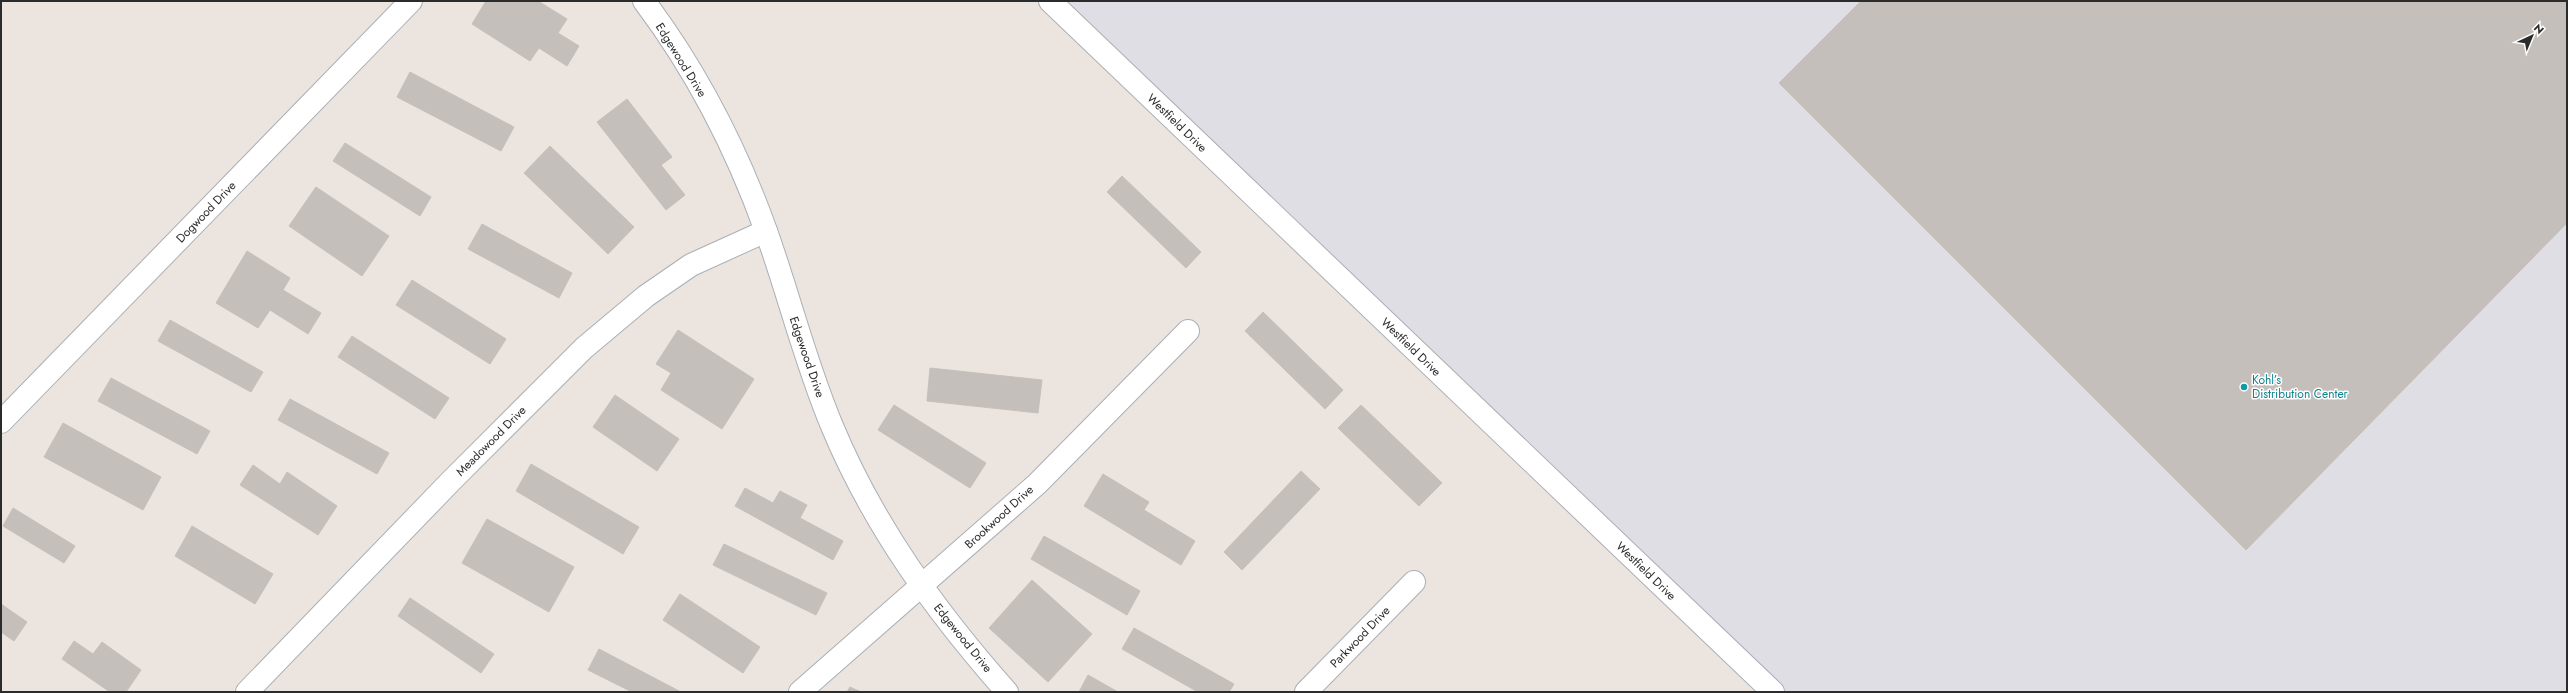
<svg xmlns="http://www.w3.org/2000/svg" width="2568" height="693" viewBox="0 0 2568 693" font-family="Jost,sans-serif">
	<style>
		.industrial { fill: #dfdee5 }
		.building { fill: #c4bfba; stroke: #c7bfb8 }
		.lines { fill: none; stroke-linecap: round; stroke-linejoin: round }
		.minor-casing { stroke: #abafb6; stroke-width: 24 }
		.minor { stroke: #fff; stroke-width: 22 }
		.culture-dot { fill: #0f9aa8; stroke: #fff; stroke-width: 1.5 }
		.labels { text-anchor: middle; stroke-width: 3; stroke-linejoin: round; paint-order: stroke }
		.street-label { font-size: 12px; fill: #2b2b2b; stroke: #fff }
		.culture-label { font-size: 12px; fill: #0d838f; stroke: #fff; text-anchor: start }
	</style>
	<rect width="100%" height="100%" fill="#ebe4df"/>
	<path class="industrial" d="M1053 1H2567V692H1770Z"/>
	<g class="building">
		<path d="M486 1H538L567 19 558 33 579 46 567 66 539 48 530 61 472 24Z"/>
		<path d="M1861 1H2567V223L2246 550 1779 83Z"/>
		<path d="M410 72 514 127 501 151 397 97Z"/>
		<path d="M627 99 672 157 661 165 685 195 666 210 597 122Z"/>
		<path d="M345 143 431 197 420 216 333 161Z"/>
		<path d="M550 146 634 227 608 254 524 173Z"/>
		<path d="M1122 176 1201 252 1186 268 1107 192Z"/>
		<path d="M316 187 389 236 362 276 289 226Z"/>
		<path d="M482 224 572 273 559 298 468 249Z"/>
		<path d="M247 251 290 278 283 290 321 313 308 334 270 310 258 328 216 303Z"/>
		<path d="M412 280 506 339 490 364 396 305Z"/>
		<path d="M1263 312 1343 390 1325 409 1245 331Z"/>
		<path d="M170 320 263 372 251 392 158 341Z"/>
		<path d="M678 330 754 379 722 429 661 390 671 373 656 364Z"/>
		<path d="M352 336 449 398 435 419 338 357Z"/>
		<path d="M930 368 1042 380 1038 413 927 401Z"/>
		<path d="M111 378 210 431 197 454 98 401Z"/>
		<path d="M615 395 679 439 657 471 593 427Z"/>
		<path d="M290 399 389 453 377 474 278 420Z"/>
		<path d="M894 405 986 463 970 488 878 430Z"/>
		<path d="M1361 405 1442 483 1419 506 1338 428Z"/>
		<path d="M63 423 161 477 143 510 44 457Z"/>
		<path d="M531 464 639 527 623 554 516 491Z"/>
		<path d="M253 465 280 484 287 472 337 506 318 535 240 485Z"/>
		<path d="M1301 471 1320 489 1242 570 1224 552Z"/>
		<path d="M1103 474 1149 502 1144 510 1195 541 1181 565 1084 506Z"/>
		<path d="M745 488 773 503 780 491 807 505 800 518 843 541 833 560 735 506Z"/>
		<path d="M13 508 75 546 64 563 3 526Z"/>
		<path d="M487 519 574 567 549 612 462 563Z"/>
		<path d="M192 526 273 574 255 604 175 556Z"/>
		<path d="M1044 536 1140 591 1127 615 1031 559Z"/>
		<path d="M724 544 827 593 816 615 713 565Z"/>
		<path d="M1032 580 1092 634 1048 682 989 628Z"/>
		<path d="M680 594 760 647 743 673 663 620Z"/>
		<path d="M410 598 494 654 481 673 398 616Z"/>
		<path d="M1 604 27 622 14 641 1 632Z"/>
		<path d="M1134 628 1234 684 1229 692H1198L1122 649Z"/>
		<path d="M74 641 93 654 102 642 141 670 126 692H110L62 659Z"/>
		<path d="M599 649 681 692H632L588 670Z"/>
		<path d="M1088 675 1118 692H1079Z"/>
		<path d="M850 687 861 692H847Z"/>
	</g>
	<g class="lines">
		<defs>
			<g id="minor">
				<path d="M644 1C695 69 737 150 766 231 789 295 805 362 832 426 873 525 936 612 1007 692"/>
				<path d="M1050 1 1773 692"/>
				<path d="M1 422 411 1"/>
				<path d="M247 692 451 481 584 348 646 296 691 265 766 231"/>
				<path d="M800 692 1037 484 1188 331"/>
				<path d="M1306 692 1414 582"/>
			</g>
		</defs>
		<use href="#minor" class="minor-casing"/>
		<use href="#minor" class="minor"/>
	</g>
	<circle class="culture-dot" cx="2244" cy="387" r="4"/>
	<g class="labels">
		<g class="street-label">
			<text transform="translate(681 60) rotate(58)" y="4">Edgewood Drive</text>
			<text transform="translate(1177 123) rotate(44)" y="4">Westfield Drive</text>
			<text transform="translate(206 212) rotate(-46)" y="4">Dogwood Drive</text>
			<text transform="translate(1411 347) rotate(44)" y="4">Westfield Drive</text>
			<text transform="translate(807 357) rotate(71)" y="4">Edgewood Drive</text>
			<text transform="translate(491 441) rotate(-45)" y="4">Meadowood Drive</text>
			<text transform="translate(999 517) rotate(-42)" y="4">Brookwood Drive</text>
			<text transform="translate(1646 571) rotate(44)" y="4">Westfield Drive</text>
			<text transform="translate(1360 637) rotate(-46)" y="4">Parkwood Drive</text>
			<text transform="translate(963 638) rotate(51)" y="4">Edgewood Drive</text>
		</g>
		<g class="culture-label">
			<text x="2252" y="384">Kohl’s<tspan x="2252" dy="14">Distribution Center</tspan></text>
		</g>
	</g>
	<rect width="2568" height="693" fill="none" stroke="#2b2b2b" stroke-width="4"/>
	<g transform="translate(2532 36) rotate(44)" stroke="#ffffff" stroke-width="3" paint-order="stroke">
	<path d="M0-3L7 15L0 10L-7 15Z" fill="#2b2b2b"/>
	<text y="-6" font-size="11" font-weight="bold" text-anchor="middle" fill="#2b2b2b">N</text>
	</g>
</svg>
